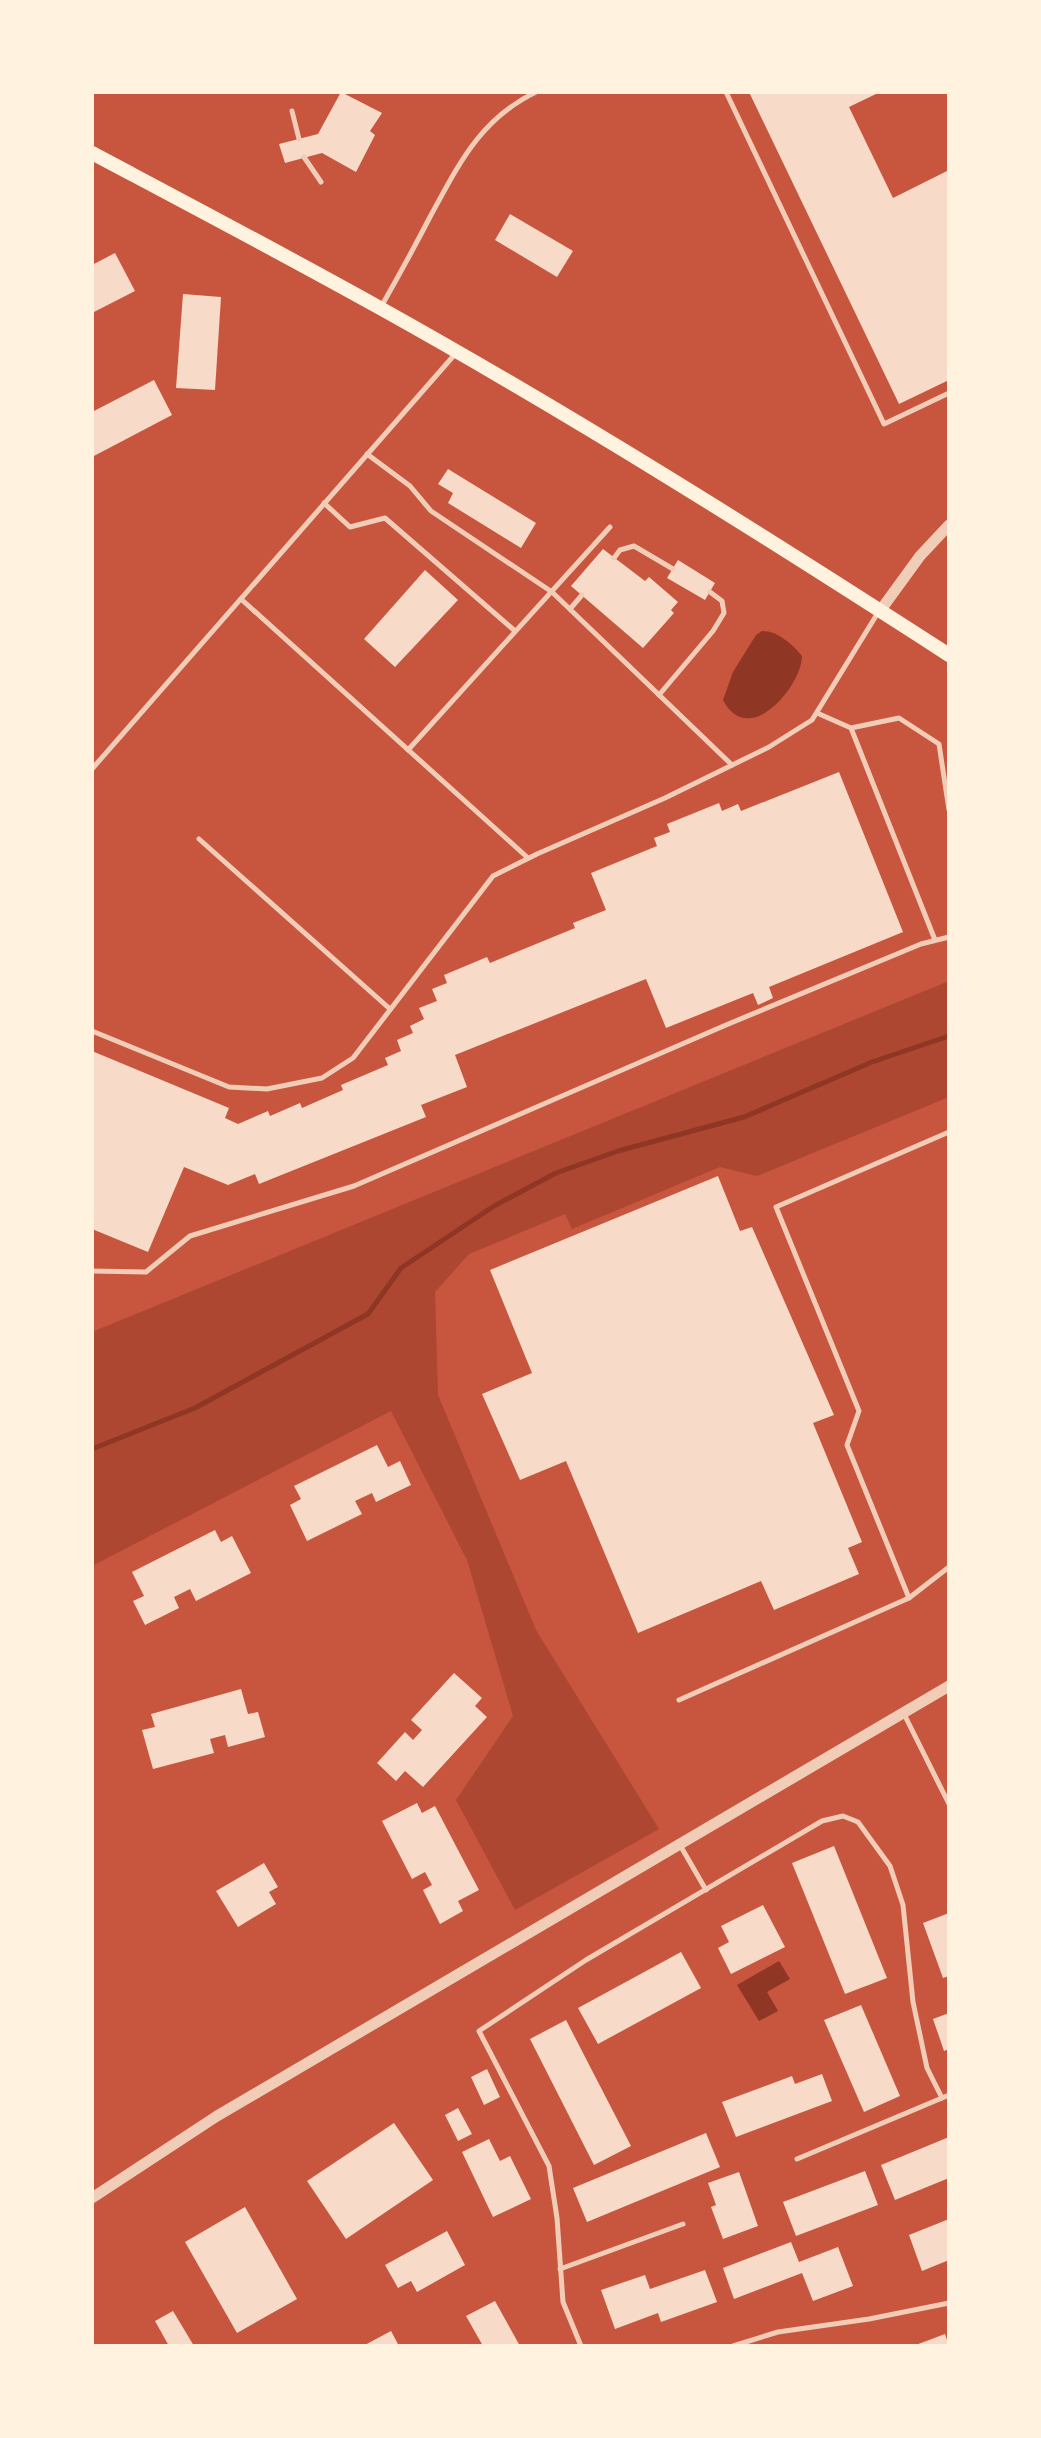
<svg xmlns="http://www.w3.org/2000/svg" width="1041" height="2438" viewBox="0 0 1041 2438" font-family="'Fira Sans Condensed',sans-serif">
	<style>
		.green { fill: #ae4732 }
		.water { fill: #8f3625 }
		.lines { fill: none; stroke-linecap: round; stroke-linejoin: round }
		.stream { stroke: #8f3625; stroke-width: 5 }
		.building { fill: #f7dbc8 }
		.service { stroke: #f1ccb7; stroke-width: 5 }
		.tertiary { stroke: #f1ccb7; stroke-width: 11 }
		.primary { stroke: #fff3e0; stroke-width: 14 }
	</style>
	<rect width="100%" height="100%" fill="#c8553d"/>
	<path class="green" d="M949 981V1097L757 1176 720 1167 572 1229 565 1214 469 1254 435 1292 438 1395 536 1630 659 1829 515 1910 456 1800 513 1716 467 1560 391 1411 92 1566V1332Z"/>
	<g class="water">
		<path d="M762 631C778 631 793 645 802 656 802 685 749 750 723 700L733 672 756 635Z"/>
		<path d="M779 1961 790 1979 767 1992 778 2011 759 2021 737 1985Z"/>
	</g>
	<g class="lines">
		<path class="stream" d="M92 1449 195 1408 368 1314 401 1268 494 1206 556 1173 618 1151 744 1117 872 1062 949 1036"/>
	</g>
	<g class="building">
		<path d="M341 92 382 113 370 131 375 135 356 172 322 153 285 163 279 144 318 134Z"/>
		<path d="M749 92H875L876 94 849 107 893 198 949 170V380L899 404Z"/>
		<path d="M510 214 573 251 557 277 495 240Z"/>
		<path d="M115 253 135 291 92 313V265Z"/>
		<path d="M183 294 221 297 215 390 176 388Z"/>
		<path d="M154 380 172 415 92 457V412Z"/>
		<path d="M448 469 536 523 521 548 448 503 453 493 438 484Z"/>
		<path d="M603 549 645 581 649 577 678 602 671 610 674 613 643 648 571 586Z"/>
		<path d="M678 560 715 583 705 600 667 578Z"/>
		<path d="M425 570 458 600 395 667 364 639Z"/>
		<path d="M839 772 903 932 769 987 773 998 758 1005 753 993 666 1028 646 979 455 1055 467 1087 421 1105 426 1117 259 1184 255 1174 228 1185 184 1167 148 1252 92 1229V1051L229 1108 225 1118 238 1124 268 1111 270 1116 300 1103 302 1108 343 1090 341 1085 388 1065 385 1058 401 1051 397 1040 413 1033 410 1026 424 1019 419 1008 437 1001 432 989 447 983 444 975 487 957 490 963 575 928 573 923 606 910 591 873 657 846 654 838 670 832 667 824 719 803 722 811 738 804 741 811Z"/>
		<path d="M718 1176 740 1231 752 1227 834 1415 813 1423 862 1542 848 1548 859 1574 774 1610 761 1581 638 1633 566 1461 520 1480 482 1394 532 1373 490 1270Z"/>
		<path d="M377 1445 388 1467 400 1461 411 1485 376 1502 372 1493 355 1501 362 1514 307 1541 290 1505 301 1499 294 1486Z"/>
		<path d="M215 1530 221 1542 232 1536 251 1573 196 1601 190 1589 174 1597 179 1608 145 1625 133 1601 144 1596 132 1572Z"/>
		<path d="M454 1673 482 1698 475 1706 487 1717 423 1787 405 1771 396 1781 377 1763 405 1732 413 1740 422 1730 411 1720Z"/>
		<path d="M241 1689 248 1714 258 1712 265 1737 228 1747 225 1735 210 1739 214 1753 153 1769 142 1730 155 1727 151 1714Z"/>
		<path d="M417 1803 422 1813 435 1806 479 1890 458 1901 463 1911 440 1924 423 1890 432 1885 425 1872 412 1879 382 1821Z"/>
		<path d="M834 1846 887 1978 845 1994 792 1863Z"/>
		<path d="M264 1863 278 1887 269 1892 276 1904 238 1927 216 1891Z"/>
		<path d="M763 1905 785 1947 731 1974 718 1948 729 1942 721 1926Z"/>
		<path d="M949 1913V1976L943 1978 923 1923Z"/>
		<path d="M681 1952 701 1988 598 2044 578 2008Z"/>
		<path d="M861 2005 900 2096 864 2112 824 2020Z"/>
		<path d="M949 2013V2049L944 2051 933 2019Z"/>
		<path d="M566 2020 631 2146 594 2165 530 2039Z"/>
		<path d="M487 2069 500 2097 484 2105 471 2077Z"/>
		<path d="M822 2074 832 2101 736 2137 722 2102 792 2076 795 2084Z"/>
		<path d="M458 2108 472 2134 458 2141 445 2115Z"/>
		<path d="M394 2123 433 2180 346 2239 307 2181Z"/>
		<path d="M706 2133 720 2167 587 2222 573 2188Z"/>
		<path d="M949 2137V2178L895 2200 881 2165Z"/>
		<path d="M489 2139 500 2161 510 2156 531 2199 493 2217 462 2152Z"/>
		<path d="M865 2171 878 2205 796 2236 783 2202Z"/>
		<path d="M739 2172 758 2226 723 2239 711 2207 716 2205 708 2183Z"/>
		<path d="M245 2207 297 2299 237 2333 185 2242Z"/>
		<path d="M949 2219V2260L922 2271 909 2235Z"/>
		<path d="M447 2231 465 2265 417 2292 411 2281 398 2288 385 2265Z"/>
		<path d="M791 2242 799 2262 838 2247 853 2286 813 2301 802 2273 734 2299 723 2268Z"/>
		<path d="M705 2270 717 2302 661 2322 658 2313 615 2329 601 2290 645 2275 650 2289Z"/>
		<path d="M495 2301 520 2346H483L466 2316Z"/>
		<path d="M173 2311 194 2346H169L155 2321Z"/>
		<path d="M391 2331 399 2346H363Z"/>
		<path d="M945 2334 949 2346H913Z"/>
	</g>
	<g class="lines">
		<g class="service">
			<path d="M726 92 884 424 949 393"/>
			<path d="M292 111 299 139"/>
			<path d="M304 157 321 182"/>
			<path d="M381 307C398 277 415 246 431 215 459 164 480 119 536 92"/>
			<path d="M367 454 410 486 431 511 552 592 732 765"/>
			<path d="M324 503 350 527 385 518 515 631"/>
			<path d="M614 558 620 550 634 546 673 569"/>
			<path d="M241 599 528 858"/>
			<path d="M570 609 582 595"/>
			<path d="M659 695 713 631 724 613 722 601 710 592"/>
			<path d="M817 713 851 728 935 940"/>
			<path d="M851 728 899 718 939 744 949 810"/>
			<path d="M408 750 610 527"/>
			<path d="M92 769 456 353"/>
			<path d="M199 839 390 1009"/>
			<path d="M92 1031 229 1087 267 1089 322 1078 353 1058 493 876 537 854 665 798 769 747 812 720 879 611"/>
			<path d="M949 1132 776 1207 859 1411 847 1445 909 1598 949 1567"/>
			<path d="M92 1271 146 1272 190 1236 354 1186 726 1025 921 944 949 937"/>
			<path d="M679 1700 909 1598"/>
			<path d="M904 1714 949 1804"/>
			<path d="M680 1845 706 1890"/>
			<path d="M797 2159 942 2098"/>
			<path d="M560 2269 683 2224"/>
			<path d="M581 2346 563 2302 557 2218 549 2166 479 2031 586 1960 822 1821 843 1816 858 1822 890 1866 903 1905 913 2002 927 2068 942 2098 949 2095"/>
			<path d="M733 2346 778 2332 869 2319 949 2303"/>
		</g>
		<g class="tertiary">
			<path d="M880 611 920 556 949 525"/>
			<path d="M92 2198 217 2116 949 1686"/>
		</g>
		<path class="primary" d="M92 153C188 204 285 255 380 308 574 416 763 535 949 655"/>
	</g>
	<rect width="1041" height="2438" fill="none" stroke="#fff3e0" stroke-width="188"/>
</svg>
